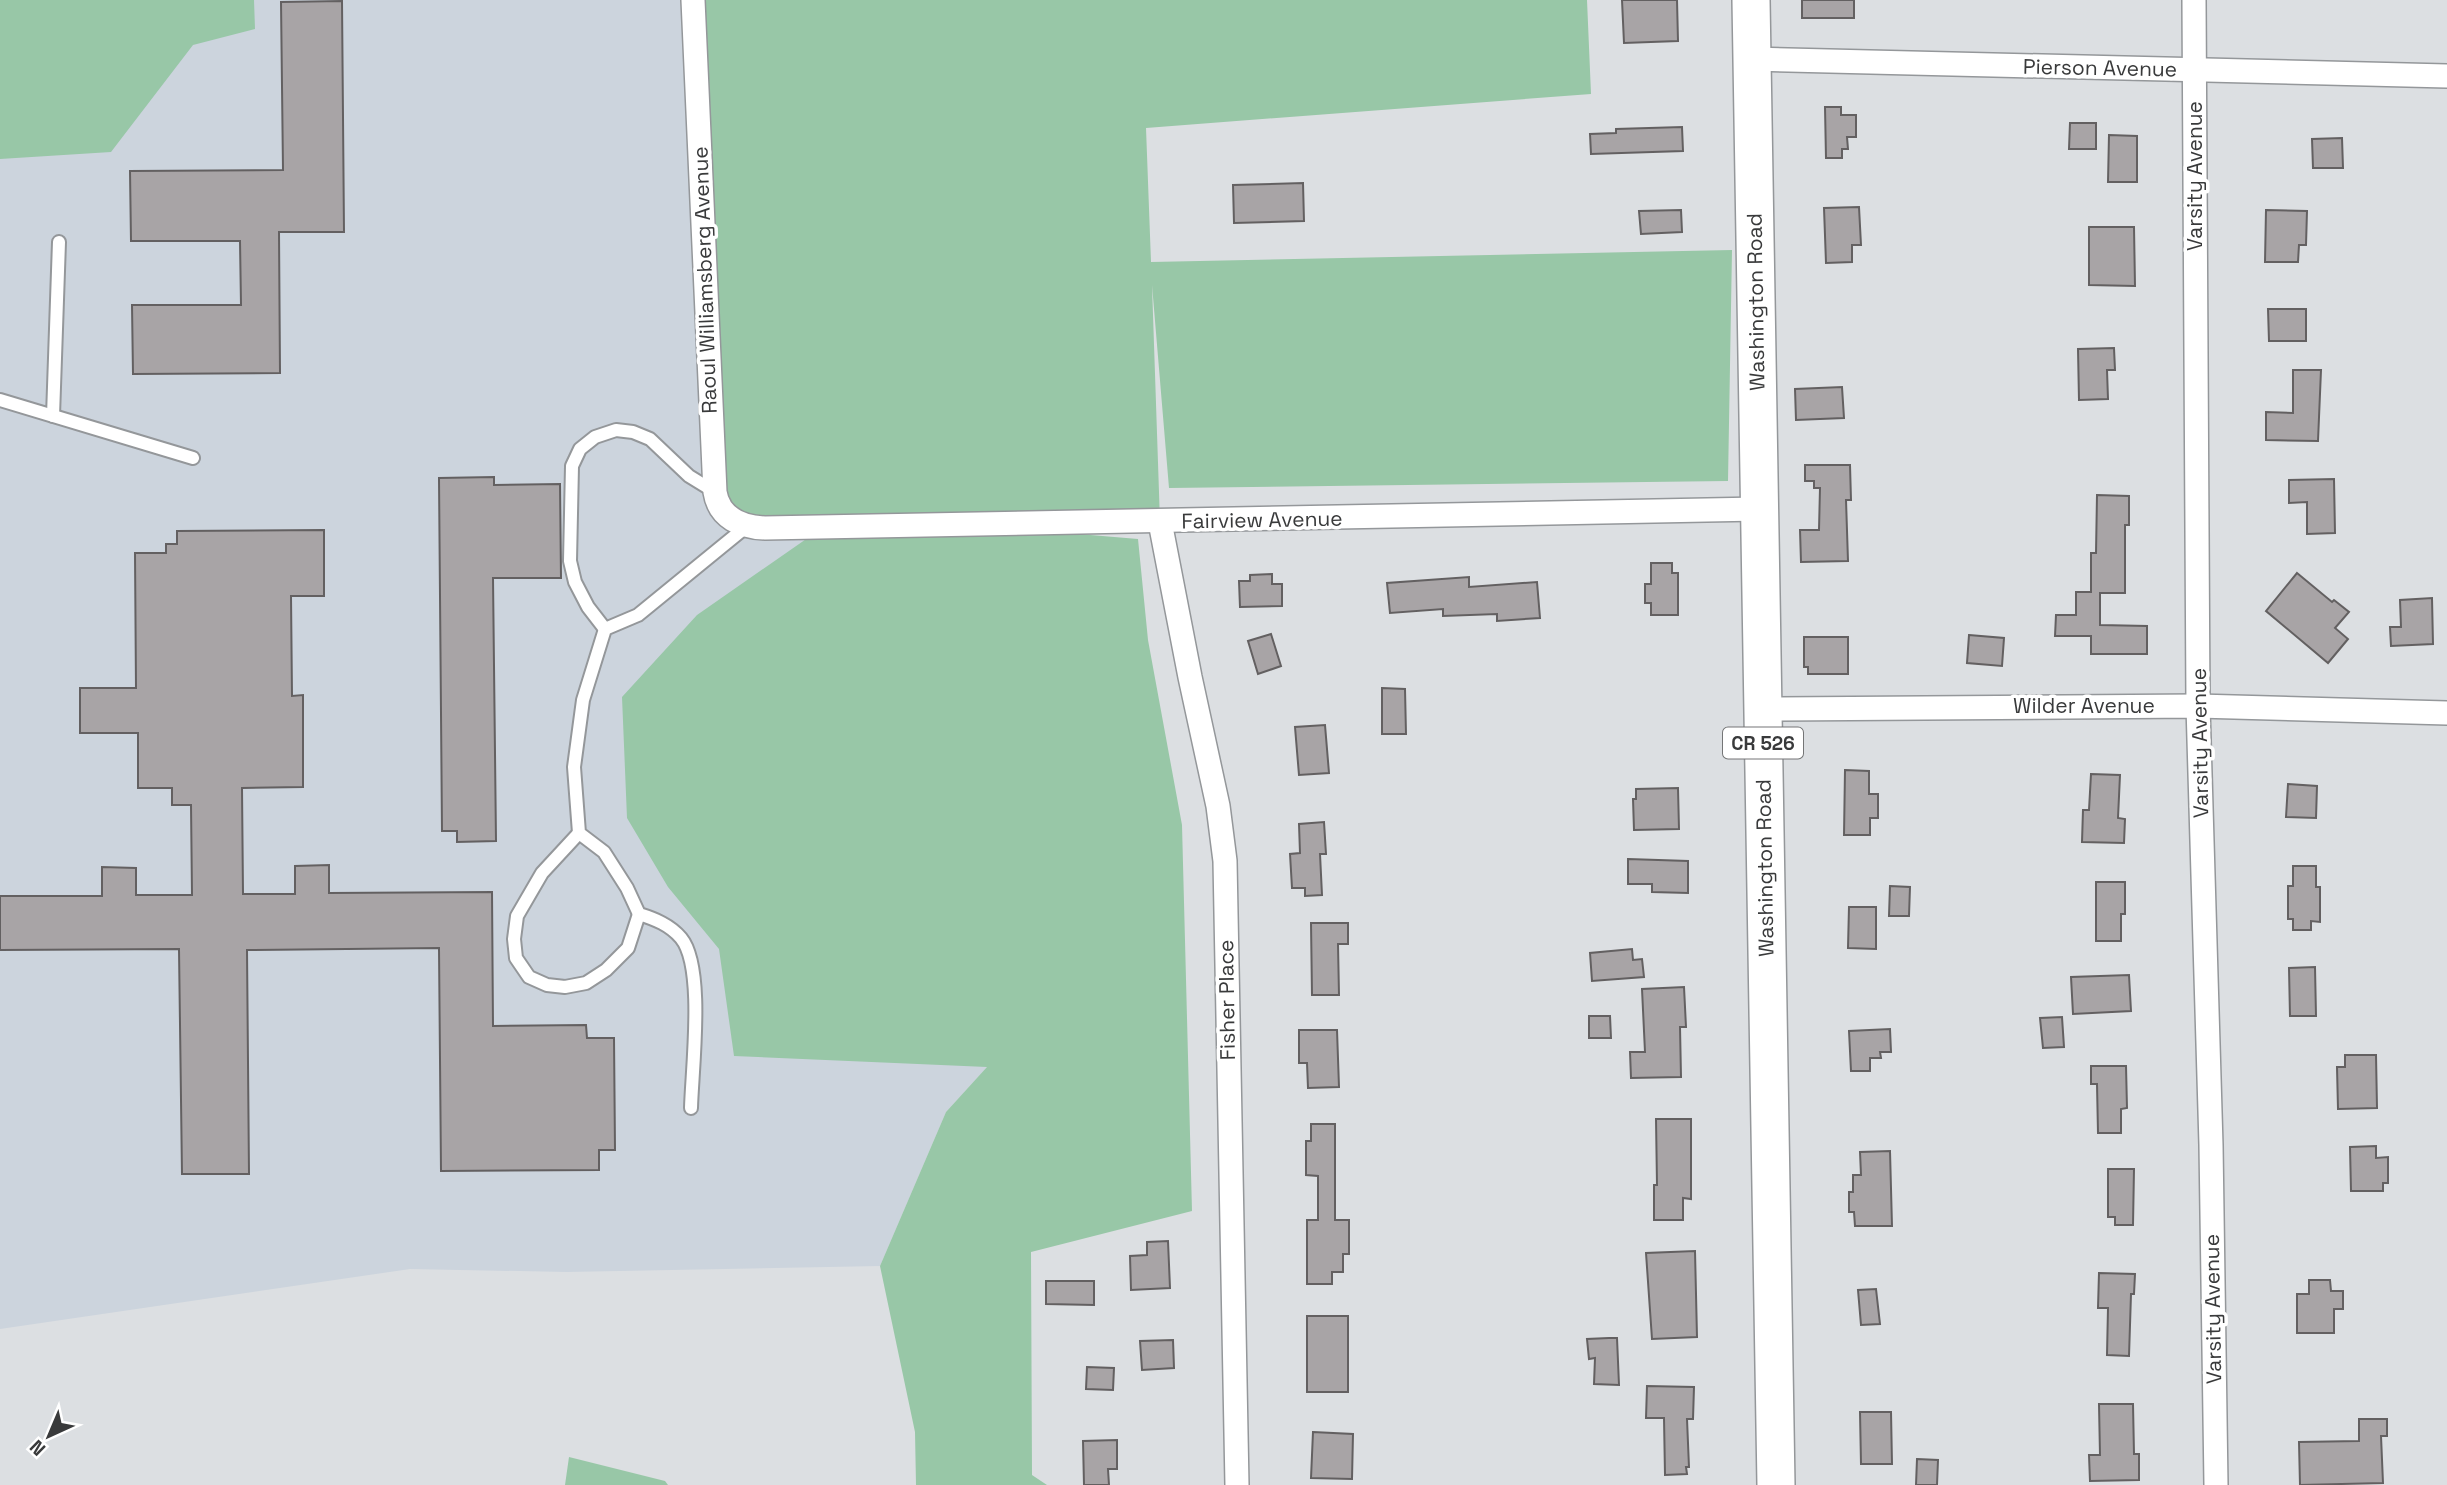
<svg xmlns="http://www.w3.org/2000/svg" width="2447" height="1485" viewBox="0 0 2447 1485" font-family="'Space Grotesk',sans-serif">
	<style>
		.built { fill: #ccd4dd }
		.green { fill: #98c7a7 }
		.building { fill: #a8a4a6; stroke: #636061; stroke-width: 2 }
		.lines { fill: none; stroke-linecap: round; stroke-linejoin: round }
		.lane-casing { stroke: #94979a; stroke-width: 16 }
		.street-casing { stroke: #94979a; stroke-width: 26 }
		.primary-casing { stroke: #94979a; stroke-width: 40 }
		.lane { stroke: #fff; stroke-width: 12 }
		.street { stroke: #fff; stroke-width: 23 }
		.primary { stroke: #fff; stroke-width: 37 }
		.labels { text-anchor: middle; stroke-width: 7; stroke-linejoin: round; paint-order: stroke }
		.shield { fill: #fff; stroke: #747576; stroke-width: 2 }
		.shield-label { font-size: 19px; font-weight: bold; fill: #393a3b }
		.street-label { font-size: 21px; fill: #393a3b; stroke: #fff }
	</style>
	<rect width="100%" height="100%" fill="#dcdfe2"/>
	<path class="built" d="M0 0H684L822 528 1010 1042 946 1112 880 1266 567 1272 410 1269 0 1329Z"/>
	<g class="green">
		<path d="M0 0H254L255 29 193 45 111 152 0 159Z"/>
		<path d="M684 0H1587L1591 94 1146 128 1151 262 1732 250 1728 481 1169 488 1152 285 1160 522 985 526 1138 539 1148 640 1182 825 1192 1211 1031 1252 1032 1475 1047 1485H916L915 1432 880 1266 946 1112 987 1067 734 1056 719 949 668 887 627 818 622 697 697 615 822 528 725 514Z"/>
		<path d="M569 1457 665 1481 668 1485H565Z"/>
	</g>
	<g class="building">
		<path d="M1622 0H1677L1678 41 1624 43Z"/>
		<rect x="1802" y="0" width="52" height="18"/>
		<path d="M342 1 344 232H279L280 373 133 374 132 305H241L240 241H131L130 171 283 170 281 2Z"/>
		<path d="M1825 107H1841V115H1856V137H1847L1848 149H1842V158H1826Z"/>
		<path d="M2070 123H2096V149H2069Z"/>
		<path d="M1682 127 1683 151 1591 154 1590 134 1616 133V129Z"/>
		<path d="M2109 135 2137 136V182H2108Z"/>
		<path d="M2342 138 2343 168H2313L2312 139Z"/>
		<path d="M1303 183 1304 221 1234 223 1233 185Z"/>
		<path d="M1859 207 1861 245H1852V262L1826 263 1824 208Z"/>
		<path d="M1681 210 1682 232 1641 234 1639 211Z"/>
		<path d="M2266 210 2307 211 2306 245H2299L2298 262H2265Z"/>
		<path d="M2089 227H2134L2135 286 2089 285Z"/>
		<path d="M2268 309H2306V341H2269Z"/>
		<path d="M2114 348 2115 370H2107L2108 399 2079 400 2078 349Z"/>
		<path d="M2293 370H2321L2318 441 2266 440V412L2293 413Z"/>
		<path d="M1842 387 1844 418 1796 420 1795 389Z"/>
		<path d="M1805 465H1850L1851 500H1846L1848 561 1801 562 1800 530H1819L1820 488H1814V481H1805Z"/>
		<path d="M494 477V485L560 484 561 578H493L496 841 457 842V831H442L439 478Z"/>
		<path d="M2334 479 2335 533 2307 534V502L2289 503V480Z"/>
		<path d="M2097 495 2129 496V525H2125V593H2100V625L2147 626V654H2091V636H2055L2056 615H2076V592H2091V553H2096Z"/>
		<path d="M324 530V596H291L292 696 303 695V787L242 788 243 894H295V866L329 865V893L492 892 493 1026 586 1025 587 1038H614L615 1150H599V1170L441 1171 439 948 247 950 249 1174H182L179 949 0 950V896H102V867L136 868V895H192L191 805H172V788H138V733H80V688H136L135 553H166V544H177V531Z"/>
		<path d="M1651 563H1672V573H1678V615H1651V603H1645V584H1651Z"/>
		<path d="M2297 573 2332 602 2334 600 2349 612 2335 628 2348 639 2328 663 2266 611Z"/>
		<path d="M1272 574V584H1282V606L1240 607 1239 581H1250V575Z"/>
		<path d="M1469 577V587L1537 582 1540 618 1497 621V614L1443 616V609L1390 613 1387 583Z"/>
		<path d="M2432 598 2433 644 2391 646 2390 627H2401L2400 600Z"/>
		<path d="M1271 634 1281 666 1258 674 1248 641Z"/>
		<path d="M1969 635 2004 638 2002 666 1967 663Z"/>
		<path d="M1804 637H1848V674H1808V667H1804Z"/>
		<path d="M1382 688 1405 689 1406 734H1382Z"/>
		<path d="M1325 725 1329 773 1299 775 1295 727Z"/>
		<path d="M1845 770 1869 771V794H1878V818H1870V835H1844Z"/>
		<path d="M2091 774 2120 775 2118 818 2125 819 2124 843 2082 842 2083 810H2089Z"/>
		<path d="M2288 784 2317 786 2316 818 2286 817Z"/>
		<path d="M1678 788 1679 829 1634 830 1633 799H1636V789Z"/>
		<path d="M1324 822 1326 854H1320L1322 895 1305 896V888H1292L1290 854 1300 853 1299 824Z"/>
		<path d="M1628 859 1688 861V893L1652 892V884H1628Z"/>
		<path d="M2293 866H2316V887H2320V922L2311 921V930H2293V919H2288V886H2293Z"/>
		<path d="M2096 882H2125V914H2121V941H2096Z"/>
		<path d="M1890 886 1910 887 1909 916H1889Z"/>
		<path d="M1849 907H1876V949L1848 948Z"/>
		<path d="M1311 923H1348V944H1338L1339 995H1312Z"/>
		<path d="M1632 949 1633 960 1642 959 1644 977 1592 981 1590 953Z"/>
		<path d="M2315 967 2316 1016H2290L2289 968Z"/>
		<path d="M2129 975 2131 1011 2073 1014 2071 977Z"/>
		<path d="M1684 987 1686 1027H1680L1681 1077 1631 1078 1630 1052H1645L1642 989Z"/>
		<path d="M1589 1016H1610L1611 1038H1589Z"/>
		<path d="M2062 1017 2064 1047 2043 1048 2040 1018Z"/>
		<path d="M1890 1029 1891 1052H1880L1881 1058H1870V1071H1851L1849 1031Z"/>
		<path d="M1299 1030H1337L1339 1087 1308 1088 1307 1063H1299Z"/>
		<path d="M2345 1055H2376L2377 1108 2338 1109 2337 1067H2345Z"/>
		<path d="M2091 1066H2126L2127 1108 2121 1109V1133H2098L2097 1084H2091Z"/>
		<path d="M1656 1119H1691V1199L1683 1198V1220H1654V1185H1657Z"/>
		<path d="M1311 1124H1335V1220H1349V1254H1343V1272H1332V1284H1307V1220H1318V1176L1306 1175V1141H1311Z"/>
		<path d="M2376 1146V1158L2388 1157V1183H2383V1191H2351L2350 1147Z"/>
		<path d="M1890 1151 1892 1226H1855L1854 1212H1849V1192H1853V1175H1861L1860 1152Z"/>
		<path d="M2108 1169H2134L2133 1225H2115V1217H2108Z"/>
		<path d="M1168 1241 1170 1288 1131 1290 1130 1256 1147 1255V1242Z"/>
		<path d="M1695 1251 1697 1337 1652 1339 1646 1253Z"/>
		<path d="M2099 1273 2135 1274 2134 1294H2131L2129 1356 2107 1355 2108 1308H2098Z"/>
		<path d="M2309 1280H2330L2331 1291H2343V1309H2334V1333H2297V1294H2309Z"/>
		<path d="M1046 1281H1094V1305L1046 1304Z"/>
		<path d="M1876 1289 1880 1324 1861 1325 1858 1290Z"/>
		<rect x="1307" y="1316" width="41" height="76"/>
		<path d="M1609 1338H1617L1619 1385 1594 1384 1595 1358 1589 1359 1587 1339Z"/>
		<path d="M1173 1340 1174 1368 1142 1370 1140 1341Z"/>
		<path d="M1087 1367 1114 1368 1113 1390 1086 1389Z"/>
		<path d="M1647 1386 1694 1387 1693 1419H1687L1689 1467H1686L1687 1474 1665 1475 1664 1418H1646Z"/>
		<path d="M2099 1404H2133L2134 1454H2139V1480L2090 1481 2089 1455H2100Z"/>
		<path d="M1860 1412H1891L1892 1464H1861Z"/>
		<path d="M2359 1419H2387V1436H2381L2383 1483 2300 1485 2299 1442 2359 1441Z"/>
		<path d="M1313 1432 1353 1434 1352 1479 1311 1478Z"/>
		<path d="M1117 1440V1469H1108L1109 1485H1084L1083 1441Z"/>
		<path d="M1917 1459 1938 1460 1937 1485H1916Z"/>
	</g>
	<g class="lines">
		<defs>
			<g id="lane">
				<path d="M0 400 193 458"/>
				<path d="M53 416 59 242"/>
				<path d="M605 629 588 607 575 582 570 561 572 466 580 449 595 437 616 430 633 432 650 439 689 476 715 492"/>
				<path d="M579 833 542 873 517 916 514 939 516 958 529 977 547 985 565 987 586 983 606 970 628 948 639 914"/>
				<path d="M691 1108C692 1068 705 967 681 938 670 925 655 919 639 914L627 888 604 852 579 833 574 767 583 700 605 629 638 615 747 526"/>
			</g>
			<g id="street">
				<path d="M693 0 715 492C719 518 741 527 765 528L1759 509"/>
				<path d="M2194 0 2198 706 2211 1145 2216 1485"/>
				<path d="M1752 59 2447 76"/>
				<path d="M1160 522 1190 677 1218 806 1225 861 1237 1485"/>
				<path d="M1762 709 2198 706 2447 713"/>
			</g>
			<path id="primary" d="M1751 0 1776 1485"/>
		</defs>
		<use href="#lane" class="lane-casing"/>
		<use href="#street" class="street-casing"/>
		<use href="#primary" class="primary-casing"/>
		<use href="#lane" class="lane"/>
		<use href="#street" class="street"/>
		<use href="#primary" class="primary"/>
	</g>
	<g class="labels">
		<rect class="shield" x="1723" y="727.5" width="80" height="31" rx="5"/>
		<g class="shield-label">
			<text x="1763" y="750">CR 526</text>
		</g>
		<g class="street-label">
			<text transform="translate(2100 68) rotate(1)" y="7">Pierson Avenue</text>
			<text transform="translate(2195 176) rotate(-90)" y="7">Varsity Avenue</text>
			<text transform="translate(705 280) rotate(-92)" y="7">Raoul Williamsberg Avenue</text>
			<text transform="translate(1756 302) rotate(-91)" y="7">Washington Road</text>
			<text transform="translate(1262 520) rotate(-1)" y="7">Fairview Avenue</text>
			<text x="2084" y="713">Wilder Avenue</text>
			<text transform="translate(2200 743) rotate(-91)" y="7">Varsity Avenue</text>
			<text transform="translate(1765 868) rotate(-91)" y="7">Washington Road</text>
			<text transform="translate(1227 1000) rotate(-91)" y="7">Fisher Place</text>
			<text transform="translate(2213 1309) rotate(-91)" y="7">Varsity Avenue</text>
		</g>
	</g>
	<g transform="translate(49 1436) rotate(224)" stroke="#ffffff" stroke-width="5" paint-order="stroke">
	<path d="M0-5L12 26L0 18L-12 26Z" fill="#393a3b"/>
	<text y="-10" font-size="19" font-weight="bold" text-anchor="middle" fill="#393a3b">N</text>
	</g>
</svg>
